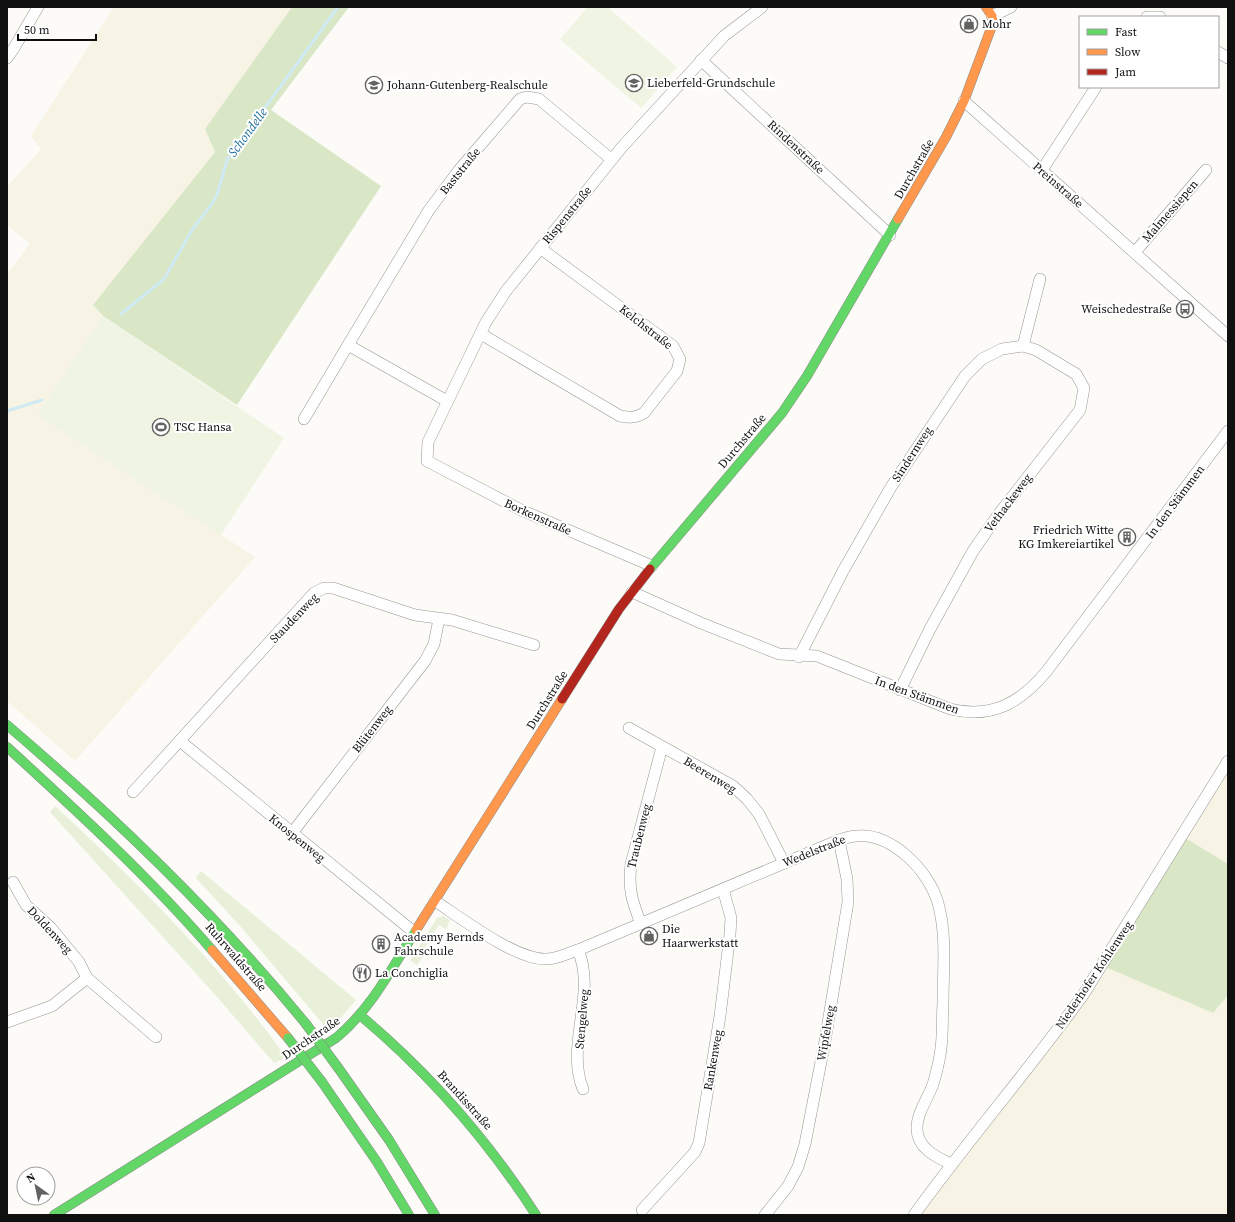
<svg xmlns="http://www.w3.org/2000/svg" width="1235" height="1222" viewBox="0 0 1235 1222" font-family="'Source Serif 4',serif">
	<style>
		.farmland { fill: #f7f4e5 }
		.green { fill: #e8f0d9 }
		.forest { fill: #d9e7c7 }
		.pitch { fill: #f0f4e2 }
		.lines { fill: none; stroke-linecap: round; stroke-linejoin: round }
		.stream { stroke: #d0eaf4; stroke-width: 3 }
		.street-casing { stroke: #969694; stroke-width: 12 }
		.fast-casing { stroke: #8d8c8b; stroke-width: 10 }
		.slow-casing { stroke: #8d8c8b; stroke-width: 10 }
		.jam-casing { stroke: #8d8c8b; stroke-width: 10 }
		.street { stroke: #fffefe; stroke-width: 11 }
		.fast { stroke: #63d668; stroke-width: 9 }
		.slow { stroke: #ff974d; stroke-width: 9 }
		.jam { stroke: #b3261e; stroke-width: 9 }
		.fast-bridge-casing { stroke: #848381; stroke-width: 10; stroke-linecap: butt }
		.fast-bridge { stroke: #63d668; stroke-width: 9 }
		.labels { text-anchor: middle; stroke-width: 4; stroke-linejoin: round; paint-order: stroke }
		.poi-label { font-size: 12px; fill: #101010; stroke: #fff; text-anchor: start }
		.street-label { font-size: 12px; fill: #101010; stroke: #fff }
		.water-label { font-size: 13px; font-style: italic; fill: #22709a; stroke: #fff }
	</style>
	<rect width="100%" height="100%" fill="#fcfbf7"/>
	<g class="farmland">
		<path d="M114 7H292L205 129 215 152 93 305 103 316 38 415 255 557 75 761 7 701V274L30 244 7 225V187L41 149 31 136Z"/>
		<path d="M1228 761V864L1182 836Z"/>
		<path d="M1103 966 1213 1013 1228 995V1215H914Z"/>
	</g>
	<g class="green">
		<path d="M55 806C138 883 220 965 286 1057L274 1063 218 998 50 812Z"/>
		<path d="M201 871 356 1000 339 1020 328 1030 240 926 196 878Z"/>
		<path d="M443 916 450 920 446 929 439 925 425 947 428 949 417 965 410 960 437 918Z"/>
	</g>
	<g class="forest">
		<path d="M292 7H349L271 110 381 186 237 405 103 316 93 305 215 152 205 129Z"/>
		<path d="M1182 836 1228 864V995L1213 1013 1103 966Z"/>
	</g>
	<g class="pitch">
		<path d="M588 7H607L677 67 641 108 560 39Z"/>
		<path d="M103 316 284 438 221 535 37 415Z"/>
	</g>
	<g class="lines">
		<g class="stream">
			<path d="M121 314 164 279 192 230 211 205 217 195 227 160 338 7"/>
			<path d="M7 411 42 400"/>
		</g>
		<defs>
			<g id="street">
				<path d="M992 16 1011 7"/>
				<path d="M1147 17H1160"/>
				<path d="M1218 52 1228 58"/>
				<path d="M7 58 14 48 38 7"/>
				<path d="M701 60 890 235"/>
				<path d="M964 101 1228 336"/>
				<path d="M1042 170 1096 87"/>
				<path d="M1135 252 1206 170"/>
				<path d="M481 334 620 416C630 418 635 418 644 413L677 371 680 359 673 346 540 248"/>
				<path d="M1023 346 1040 279"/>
				<path d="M447 401 348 345 429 210 459 170 520 99 527 97 539 99 611 159"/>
				<path d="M304 419 348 345"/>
				<path d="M652 566 521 510 427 461 428 442 486 322 506 291 622 147 724 36 762 7"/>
				<path d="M632 592 701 623 779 654 817 656 950 709C992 719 1020 703 1046 672L1228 431"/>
				<path d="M799 657 843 571 891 487 965 376 982 359 1002 349 1023 346 1036 350 1076 374 1084 388 1080 410 998 515 973 551 930 629 900 690"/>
				<path d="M629 728 733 786 747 799 759 814 784 863"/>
				<path d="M180 741 415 933"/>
				<path d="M133 792 314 593 324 588H333L415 615 452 620 534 645"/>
				<path d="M292 833 425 661 434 644 439 619"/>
				<path d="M13 882 26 905 51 928 79 962 87 978 156 1037"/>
				<path d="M435 901C461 918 516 960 546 959 557 959 568 953 578 950L839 840C845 838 851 836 857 836 892 833 929 871 938 903 947 935 943 970 943 1003 942 1018 943 1034 941 1048 940 1059 937 1070 934 1081 930 1096 916 1113 917 1129 917 1148 936 1157 951 1164"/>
				<path d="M641 924C632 901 628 889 631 864L662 747"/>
				<path d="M578 950C597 994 565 1045 583 1089"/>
				<path d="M7 1022 52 1006 87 978"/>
				<path d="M642 1210 695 1152 699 1143 720 1016 730 934 731 918 723 889"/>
				<path d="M765 1215 788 1186 798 1167 805 1144 825 1041 848 902 847 879 839 840"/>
				<path d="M914 1215C968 1140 1029 1070 1083 995L1228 761"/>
			</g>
			<g id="fast">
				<path d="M650 569 782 413 807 376 898 219"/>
				<path d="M7 725C115 817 216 914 306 1024"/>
				<path d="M7 747C78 812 149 877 212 950"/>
				<path d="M361 1016C430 1074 487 1139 536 1215"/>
				<path d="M339 1069 389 1140 435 1215"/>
				<path d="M322 1082 377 1162 409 1215"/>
				<path d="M54 1215 336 1038C371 1009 392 968 416 930"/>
			</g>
			<g id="slow">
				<path d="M898 219 946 137 964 101 993 23 992 16 986 7"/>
				<path d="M416 930 562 699"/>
				<path d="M212 950 288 1038"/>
			</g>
			<path id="jam" d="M562 699 619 609 650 569"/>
		</defs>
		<use href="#street" class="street-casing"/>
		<use href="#fast" class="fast-casing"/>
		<use href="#slow" class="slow-casing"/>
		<use href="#jam" class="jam-casing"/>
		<use href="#street" class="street"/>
		<use href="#fast" class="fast"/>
		<use href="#slow" class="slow"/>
		<use href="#jam" class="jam"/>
		<defs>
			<g id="fast-bridge">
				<path d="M306 1024 339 1069"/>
				<path d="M288 1038 322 1082"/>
			</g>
		</defs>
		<use href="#fast-bridge" class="fast-bridge-casing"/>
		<use href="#fast-bridge" class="fast-bridge"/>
	</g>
	<defs>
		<symbol id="shop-ring" viewBox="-11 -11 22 22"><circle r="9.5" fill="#fff" stroke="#636261" stroke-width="1.5"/><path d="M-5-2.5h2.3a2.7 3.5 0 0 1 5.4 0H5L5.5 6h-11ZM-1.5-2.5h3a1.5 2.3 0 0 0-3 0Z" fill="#636261"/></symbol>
		<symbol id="school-ring" viewBox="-11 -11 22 22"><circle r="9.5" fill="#fff" stroke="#636261" stroke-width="1.5"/><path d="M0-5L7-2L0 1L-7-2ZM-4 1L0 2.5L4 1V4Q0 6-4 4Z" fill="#636261"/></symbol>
		<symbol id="bus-ring" viewBox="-11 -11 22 22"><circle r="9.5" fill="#fff" stroke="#636261" stroke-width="1.5"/><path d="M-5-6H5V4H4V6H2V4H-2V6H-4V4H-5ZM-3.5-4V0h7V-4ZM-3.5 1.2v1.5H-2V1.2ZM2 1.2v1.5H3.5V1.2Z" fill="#636261"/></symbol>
		<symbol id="stadium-ring" viewBox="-11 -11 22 22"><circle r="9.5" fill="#fff" stroke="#636261" stroke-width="1.5"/><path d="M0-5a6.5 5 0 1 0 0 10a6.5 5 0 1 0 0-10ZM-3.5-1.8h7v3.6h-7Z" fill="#636261"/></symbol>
		<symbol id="building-ring" viewBox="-11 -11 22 22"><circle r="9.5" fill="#fff" stroke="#636261" stroke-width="1.5"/><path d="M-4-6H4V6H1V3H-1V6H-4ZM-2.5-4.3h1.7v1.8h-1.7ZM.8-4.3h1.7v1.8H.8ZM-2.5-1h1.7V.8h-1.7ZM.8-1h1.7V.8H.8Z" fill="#636261"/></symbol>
		<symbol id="restaurant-ring" viewBox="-11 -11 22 22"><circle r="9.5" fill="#fff" stroke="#636261" stroke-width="1.5"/><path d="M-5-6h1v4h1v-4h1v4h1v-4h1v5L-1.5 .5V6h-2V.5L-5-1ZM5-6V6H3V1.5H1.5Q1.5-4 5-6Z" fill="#636261"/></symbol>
	</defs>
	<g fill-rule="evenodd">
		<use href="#shop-ring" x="959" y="14" width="20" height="20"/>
		<use href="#school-ring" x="624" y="73" width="20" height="20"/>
		<use href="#school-ring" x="364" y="75" width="20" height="20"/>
		<use href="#bus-ring" x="1175" y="299" width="20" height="20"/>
		<use href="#stadium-ring" x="151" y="417" width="20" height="20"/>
		<use href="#building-ring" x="1117" y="527" width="20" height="20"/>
		<use href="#shop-ring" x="639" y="926" width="20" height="20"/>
		<use href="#building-ring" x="371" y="934" width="20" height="20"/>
		<use href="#restaurant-ring" x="352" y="963" width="20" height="20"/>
	</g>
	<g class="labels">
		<g class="poi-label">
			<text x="982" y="28">Mohr</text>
			<text x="647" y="87">Lieberfeld-Grundschule</text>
			<text x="387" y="89">Johann-Gutenberg-Realschule</text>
			<text x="1172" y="313" text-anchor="end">Weischedestraße</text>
			<text x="174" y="431">TSC Hansa</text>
			<text x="1114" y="534" text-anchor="end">Friedrich Witte<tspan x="1114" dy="14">KG Imkereiartikel</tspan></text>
			<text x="662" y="933">Die<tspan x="662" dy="14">Haarwerkstatt</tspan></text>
			<text x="394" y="941">Academy Bernds<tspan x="394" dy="14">Fahrschule</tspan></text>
			<text x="375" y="977">La Conchiglia</text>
		</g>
		<g class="street-label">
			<text transform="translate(796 147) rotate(43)" y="4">Rindenstraße</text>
			<text transform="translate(914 169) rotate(-60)" y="4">Durchstraße</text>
			<text transform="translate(460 171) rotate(-51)" y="4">Baststraße</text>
			<text transform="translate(1058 185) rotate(41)" y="4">Preinstraße</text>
			<text transform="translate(1170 211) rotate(-49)" y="4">Malmessiepen</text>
			<text transform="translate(567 215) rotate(-51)" y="4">Rispenstraße</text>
			<text transform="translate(646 327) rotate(38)" y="4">Kelchstraße</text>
			<text transform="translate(742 441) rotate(-50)" y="4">Durchstraße</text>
			<text transform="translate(912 454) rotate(-57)" y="4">Sindernweg</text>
			<text transform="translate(1175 502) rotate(-53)" y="4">In den Stämmen</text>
			<text transform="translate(1008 503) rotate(-53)" y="4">Vethackeweg</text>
			<text transform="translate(538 517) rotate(24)" y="4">Borkenstraße</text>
			<text transform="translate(294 618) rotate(-46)" y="4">Staudenweg</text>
			<text transform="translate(917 695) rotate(20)" y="4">In den Stämmen</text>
			<text transform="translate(547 700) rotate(-58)" y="4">Durchstraße</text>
			<text transform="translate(372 729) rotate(-52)" y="4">Blütenweg</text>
			<text transform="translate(710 775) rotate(31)" y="4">Beerenweg</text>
			<text transform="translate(639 836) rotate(-76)" y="4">Traubenweg</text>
			<text transform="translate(297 838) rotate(39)" y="4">Knospenweg</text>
			<text transform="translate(814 851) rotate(-22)" y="4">Wedelstraße</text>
			<text transform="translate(50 930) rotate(47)" y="4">Doldenweg</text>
			<text transform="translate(236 957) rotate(49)" y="4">Ruhrwaldstraße</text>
			<text transform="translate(1094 975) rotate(-56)" y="4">Niederhofer Kohlenweg</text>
			<text transform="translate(582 1019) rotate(-85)" y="4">Stengelweg</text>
			<text transform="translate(826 1033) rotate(-80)" y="4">Wipfelweg</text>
			<text transform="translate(311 1038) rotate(-34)" y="4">Durchstraße</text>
			<text transform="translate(713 1060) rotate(-80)" y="4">Rankenweg</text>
			<text transform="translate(465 1100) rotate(48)" y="4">Brandisstraße</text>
		</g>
		<g class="water-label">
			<text transform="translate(247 132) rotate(-54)" y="5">Schondelle</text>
		</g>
	</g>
	<rect width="1235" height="1222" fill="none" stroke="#101010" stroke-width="16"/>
	<rect x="1079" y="16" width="140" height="72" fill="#ffffff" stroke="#9f9f9f"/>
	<rect x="1087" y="29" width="20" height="6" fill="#63d668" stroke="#9f9f9f"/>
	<text x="1115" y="36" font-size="12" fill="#101010">Fast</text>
	<rect x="1087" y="49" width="20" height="6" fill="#ff974d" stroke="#9f9f9f"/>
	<text x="1115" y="56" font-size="12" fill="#101010">Slow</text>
	<rect x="1087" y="69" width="20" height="6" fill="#b3261e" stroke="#9f9f9f"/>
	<text x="1115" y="76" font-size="12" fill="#101010">Jam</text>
	<g transform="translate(36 1186) rotate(327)"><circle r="19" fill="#ffffff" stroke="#9f9f9f"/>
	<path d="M0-3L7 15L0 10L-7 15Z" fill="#636261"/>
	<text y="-6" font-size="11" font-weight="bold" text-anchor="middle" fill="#101010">N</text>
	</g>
	<path d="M18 34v6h78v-6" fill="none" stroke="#101010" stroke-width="2"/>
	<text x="24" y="34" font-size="12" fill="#101010" stroke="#ffffff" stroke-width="3" paint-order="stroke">50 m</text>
</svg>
